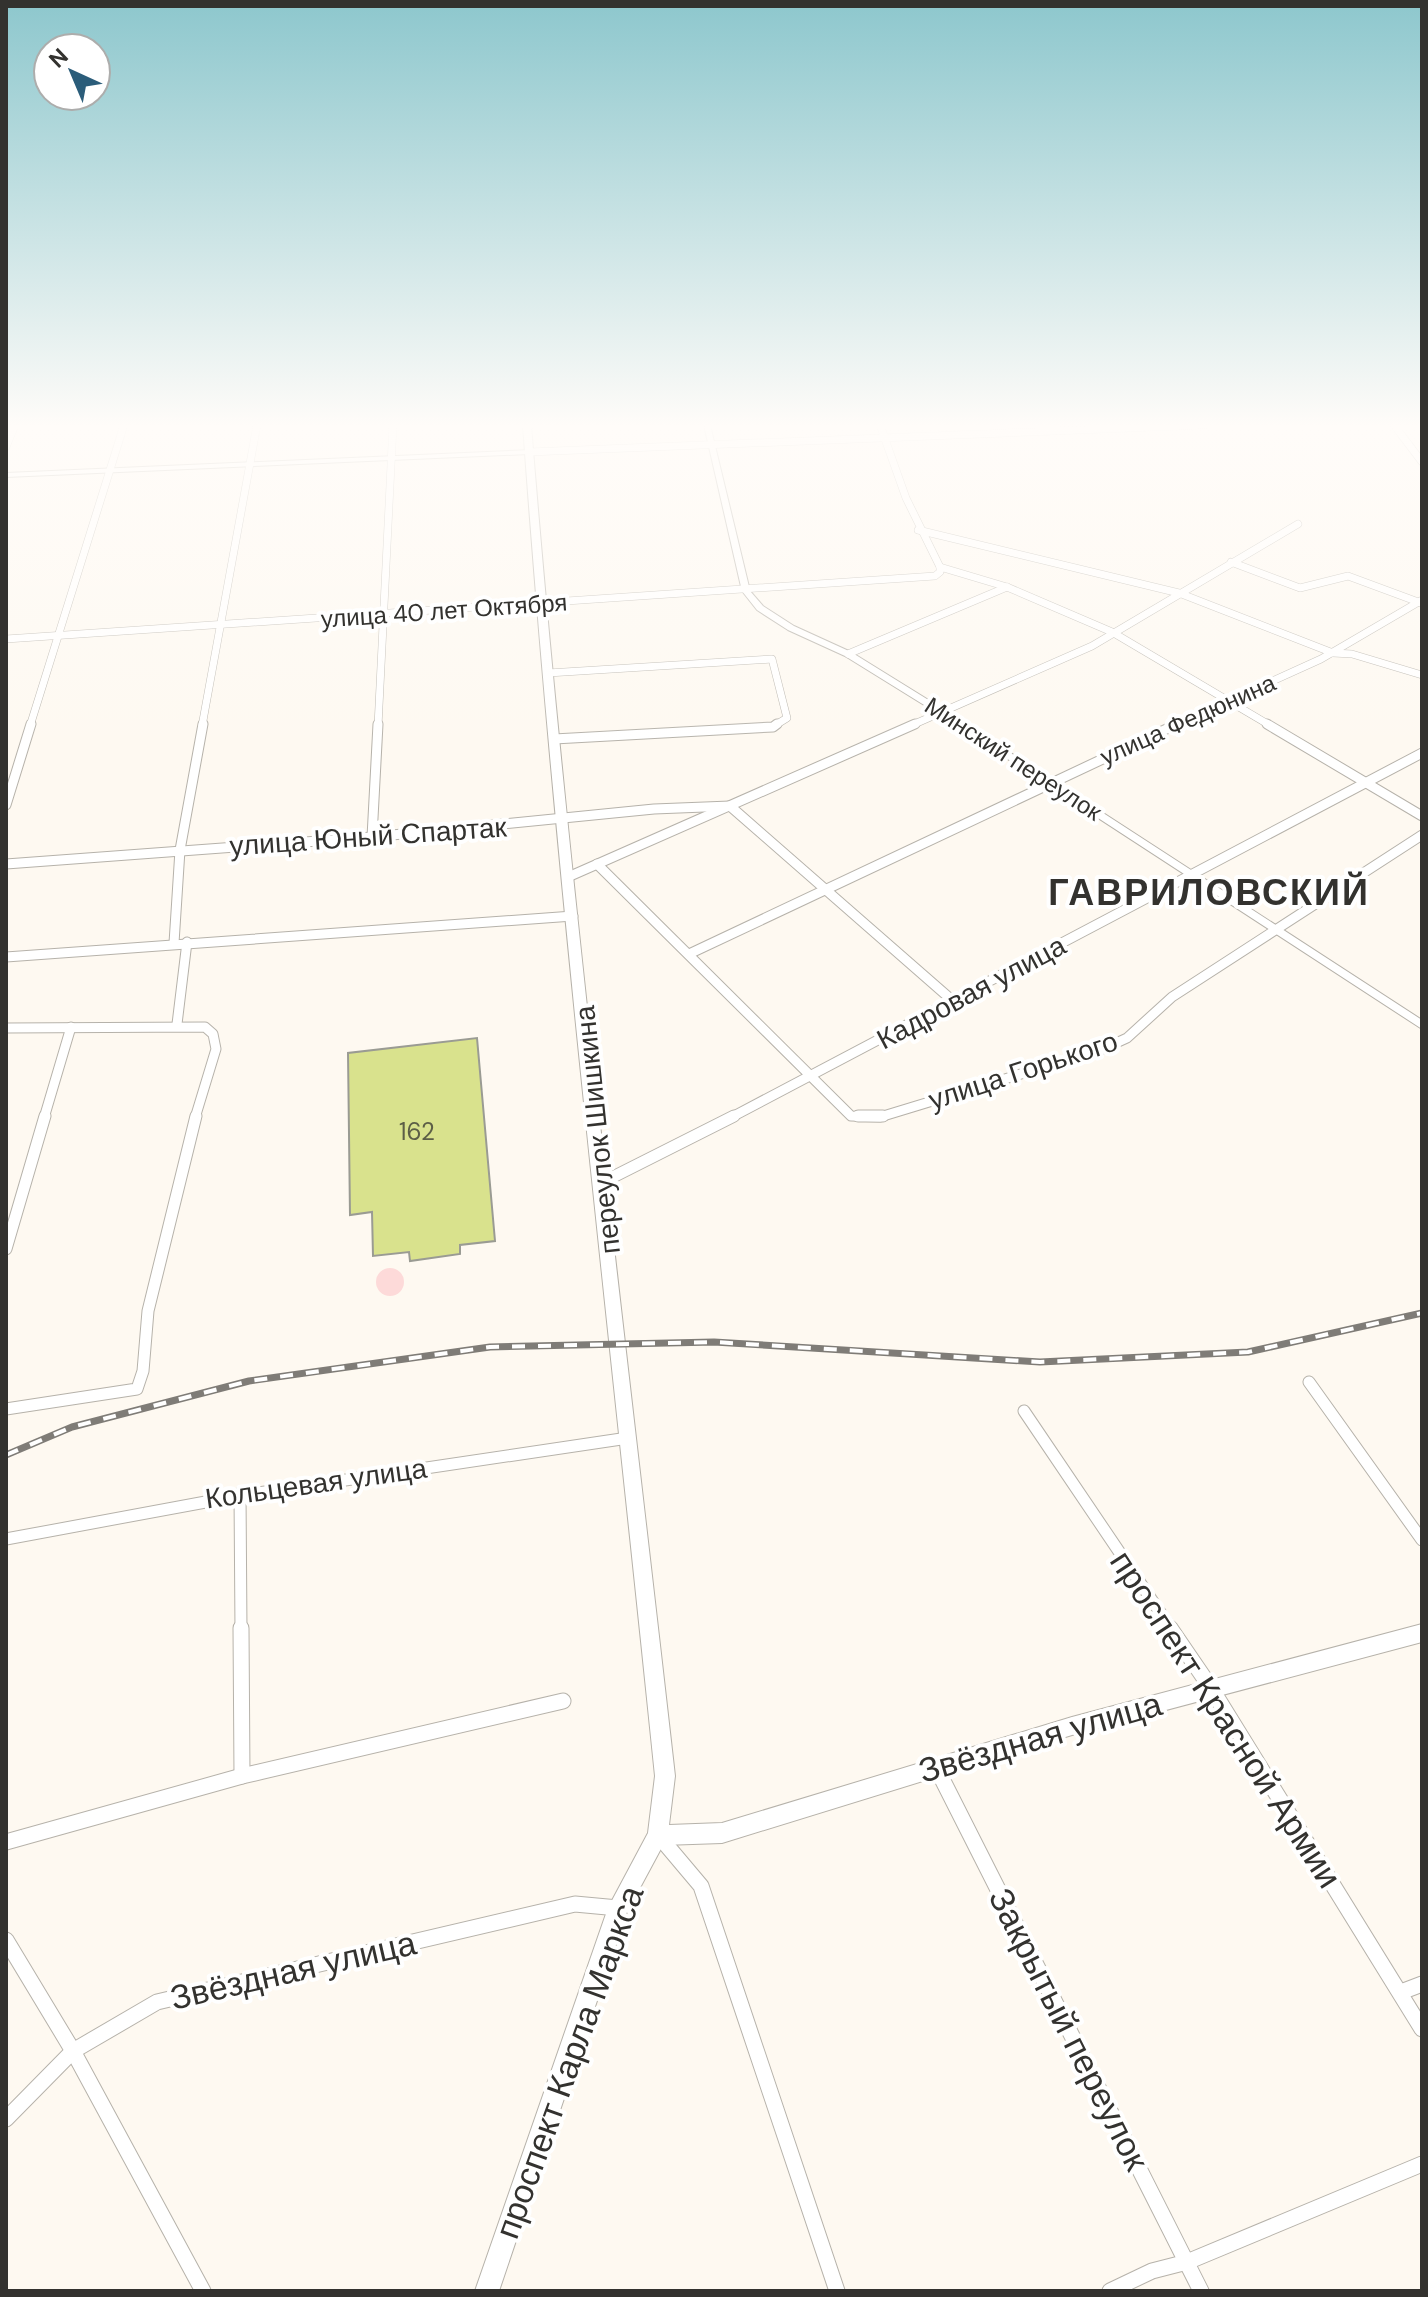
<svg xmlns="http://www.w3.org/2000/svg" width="1428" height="2297" viewBox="0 0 1428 2297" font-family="'DM Sans',sans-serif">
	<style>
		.green { fill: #fddad9 }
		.building { fill: #d9e28d; stroke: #9a9b93; stroke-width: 2 }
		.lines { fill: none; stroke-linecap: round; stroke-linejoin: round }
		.minor-far3-casing { stroke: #b6b2aa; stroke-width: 8 }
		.minor-far2-casing { stroke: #b6b2aa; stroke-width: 11 }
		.minor-far1-casing { stroke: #b6b2aa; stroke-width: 13 }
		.minor-casing { stroke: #b6b2aa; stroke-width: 17 }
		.tertiary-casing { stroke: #b6b2aa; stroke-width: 2 }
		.secondary-casing { stroke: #b6b2aa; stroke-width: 2 }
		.minor-far3 { stroke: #fff; stroke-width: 7 }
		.minor-far2 { stroke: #fff; stroke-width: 9 }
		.minor-far1 { stroke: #fff; stroke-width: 11 }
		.minor { stroke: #fff; stroke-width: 15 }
		.tertiary { fill: #fff; fill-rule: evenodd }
		.secondary { fill: #fff; fill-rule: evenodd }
		.rail-casing { stroke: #7f7c77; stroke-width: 7 }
		.rail { stroke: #fff; stroke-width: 4; stroke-dasharray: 13; stroke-linecap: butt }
		.labels { text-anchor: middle; stroke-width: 8; stroke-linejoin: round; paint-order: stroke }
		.far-street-label { font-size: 24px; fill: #33322f; stroke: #fff }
		.number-label { font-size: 24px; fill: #5c5e46 }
		.street-label { font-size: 28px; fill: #33322f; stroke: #fff }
		.near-street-label { font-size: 34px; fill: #33322f; stroke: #fff }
		.district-label { font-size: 36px; font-weight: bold; letter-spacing: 2px; fill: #33322f; stroke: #fff }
	</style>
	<rect width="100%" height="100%" fill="#fef9f1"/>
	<circle class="green" cx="390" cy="1282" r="14"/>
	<path class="building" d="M477 1038 495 1241 460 1245V1254L410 1261 409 1252 373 1256 372 1212 350 1215 348 1053Z"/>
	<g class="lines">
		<defs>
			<g id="minor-far3">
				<path d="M880 425 906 498 940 567"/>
				<path d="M1394 425 1422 462"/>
				<path d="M6 447 15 425"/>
				<path d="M529 452 1204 425"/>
				<path d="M918 530 1179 593 1333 653 1352 654 1422 675"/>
				<path d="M1231 562 1300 588 1348 576 1421 603"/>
				<path d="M6 639 935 576 940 572V567L1007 587 1112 632 1271 726"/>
				<path d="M848 654 1007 587"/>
				<path d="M548 673 772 659 787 718 774 726"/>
				<path d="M30 726 124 425"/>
				<path d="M202 726 257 425"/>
				<path d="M378 726 393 425"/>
				<path d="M910 726 1092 646 1298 524"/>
				<path d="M1173 726 1321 659 1422 600"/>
			</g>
			<g id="minor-far2">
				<path d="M1267 724 1422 816"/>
				<path d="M554 739 773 727 777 724"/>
				<path d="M6 805 31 724"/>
				<path d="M372 837 378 724"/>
				<path d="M6 864 372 837 654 809 730 806 953 1001"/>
				<path d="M597 864 851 1116 880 1117 1103 1049 1127 1038 1172 997 1422 835"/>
				<path d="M568 877 915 724"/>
				<path d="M174 943 180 850 203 724"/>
				<path d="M689 954 1177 724"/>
				<path d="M6 957 573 916"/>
				<path d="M177 1024 187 942"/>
				<path d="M6 1028 205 1027 213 1034 216 1049 195 1118"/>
				<path d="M44 1118 71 1027"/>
				<path d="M730 1118 1422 753"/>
			</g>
			<g id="minor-far1">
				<path d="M858 1116H883"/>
				<path d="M603 1182 734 1116"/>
				<path d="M6 1249 45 1116"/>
				<path d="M1309 1382 1422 1540"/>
				<path d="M6 1409 137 1389 143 1371 148 1311 196 1116"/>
				<path d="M1024 1411 1172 1630"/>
				<path d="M240 1493 241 1630"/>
				<path d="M6 1539 238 1496 628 1438"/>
			</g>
			<g id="minor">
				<path d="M241 1628 242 1776"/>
				<path d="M1170 1628 1211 1688 1422 2029"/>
				<path d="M936 1767 1201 2291"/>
				<path d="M658 1835 701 1886 837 2291"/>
				<path d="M6 1842 242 1776 563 1701"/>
				<path d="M6 1940 73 2051 203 2291"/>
				<path d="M1401 1992 1422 1984"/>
				<path d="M6 2119 73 2051 157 2002 575 1904 618 1908"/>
				<path d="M1110 2291 1152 2271 1187 2262 1422 2164"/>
			</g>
			<g id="tertiary">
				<path d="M704 425H710L750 591 763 606 794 626 851 652 943 709 1422 1020V1029L937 713 845 656 788 630 757 610 742 591Z"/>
				<path d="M532 450V454H529L6 477V473Z"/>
			</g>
			<path id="secondary" d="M523 425H531C567 876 624 1326 675 1776L669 1825 722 1823 1072 1717 1422 1624V1642L1072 1735 722 1843 663 1845 627 1912 499 2291H475L608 1908 648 1833 655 1776C609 1326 555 876 523 425Z"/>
		</defs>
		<use href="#minor-far3" class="minor-far3-casing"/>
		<use href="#minor-far2" class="minor-far2-casing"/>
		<use href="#minor-far1" class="minor-far1-casing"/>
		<use href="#minor" class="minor-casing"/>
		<use href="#tertiary" class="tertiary-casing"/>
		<use href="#secondary" class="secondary-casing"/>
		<use href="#minor-far3" class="minor-far3"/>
		<use href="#minor-far2" class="minor-far2"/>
		<use href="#minor-far1" class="minor-far1"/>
		<use href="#minor" class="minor"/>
		<use href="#tertiary" class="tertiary"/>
		<use href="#secondary" class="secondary"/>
		<defs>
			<path id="rail" d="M6 1455 72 1427 249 1381 490 1347 714 1342 1040 1362 1248 1352 1422 1313"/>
		</defs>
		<use href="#rail" class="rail-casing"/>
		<use href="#rail" class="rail"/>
	</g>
	<linearGradient id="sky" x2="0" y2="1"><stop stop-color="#8dc7cd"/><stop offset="0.57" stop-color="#fffcf9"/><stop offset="1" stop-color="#fffcf9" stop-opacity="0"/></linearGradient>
	<rect width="1428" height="747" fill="url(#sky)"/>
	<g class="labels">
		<g class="far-street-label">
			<text transform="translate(444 611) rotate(-4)" y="8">улица 40 лет Октября</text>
			<text transform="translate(1188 720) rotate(-24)" y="8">улица Федюнина</text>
			<text transform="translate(1013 759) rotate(33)" y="8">Минский переулок</text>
		</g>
		<g class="number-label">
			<text x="417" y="1140">162</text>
		</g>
		<g class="street-label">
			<text transform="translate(368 836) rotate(-4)" y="10">улица Юный Спартак</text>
			<text transform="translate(971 992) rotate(-28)" y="10">Кадровая улица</text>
			<text transform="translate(1023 1070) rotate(-18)" y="10">улица Горького</text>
			<text transform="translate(597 1130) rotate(-96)" y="10">переулок Шишкина</text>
			<text transform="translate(316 1483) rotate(-8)" y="10">Кольцевая улица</text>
		</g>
		<g class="near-street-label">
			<text transform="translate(1226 1719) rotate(57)" y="12">проспект Красной Армии</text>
			<text transform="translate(1040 1737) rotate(-16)" y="12">Звёздная улица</text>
			<text transform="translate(293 1970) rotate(-13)" y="12">Звёздная улица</text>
			<text transform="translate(1069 2029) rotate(63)" y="12">Закрытый переулок</text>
			<text transform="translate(569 2062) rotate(-70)" y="12">проспект Карла Маркса</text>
		</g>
		<g class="district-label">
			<text x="1209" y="905">ГАВРИЛОВСКИЙ</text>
		</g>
	</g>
	<rect width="1428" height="2297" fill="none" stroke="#33322f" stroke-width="16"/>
	<g transform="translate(72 72) rotate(316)"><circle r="38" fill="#ffffff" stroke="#adadac" stroke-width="2"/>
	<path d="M0-6L14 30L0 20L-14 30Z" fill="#2b5d7a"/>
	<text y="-12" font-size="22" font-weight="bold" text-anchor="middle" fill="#33322f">N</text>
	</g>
</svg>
